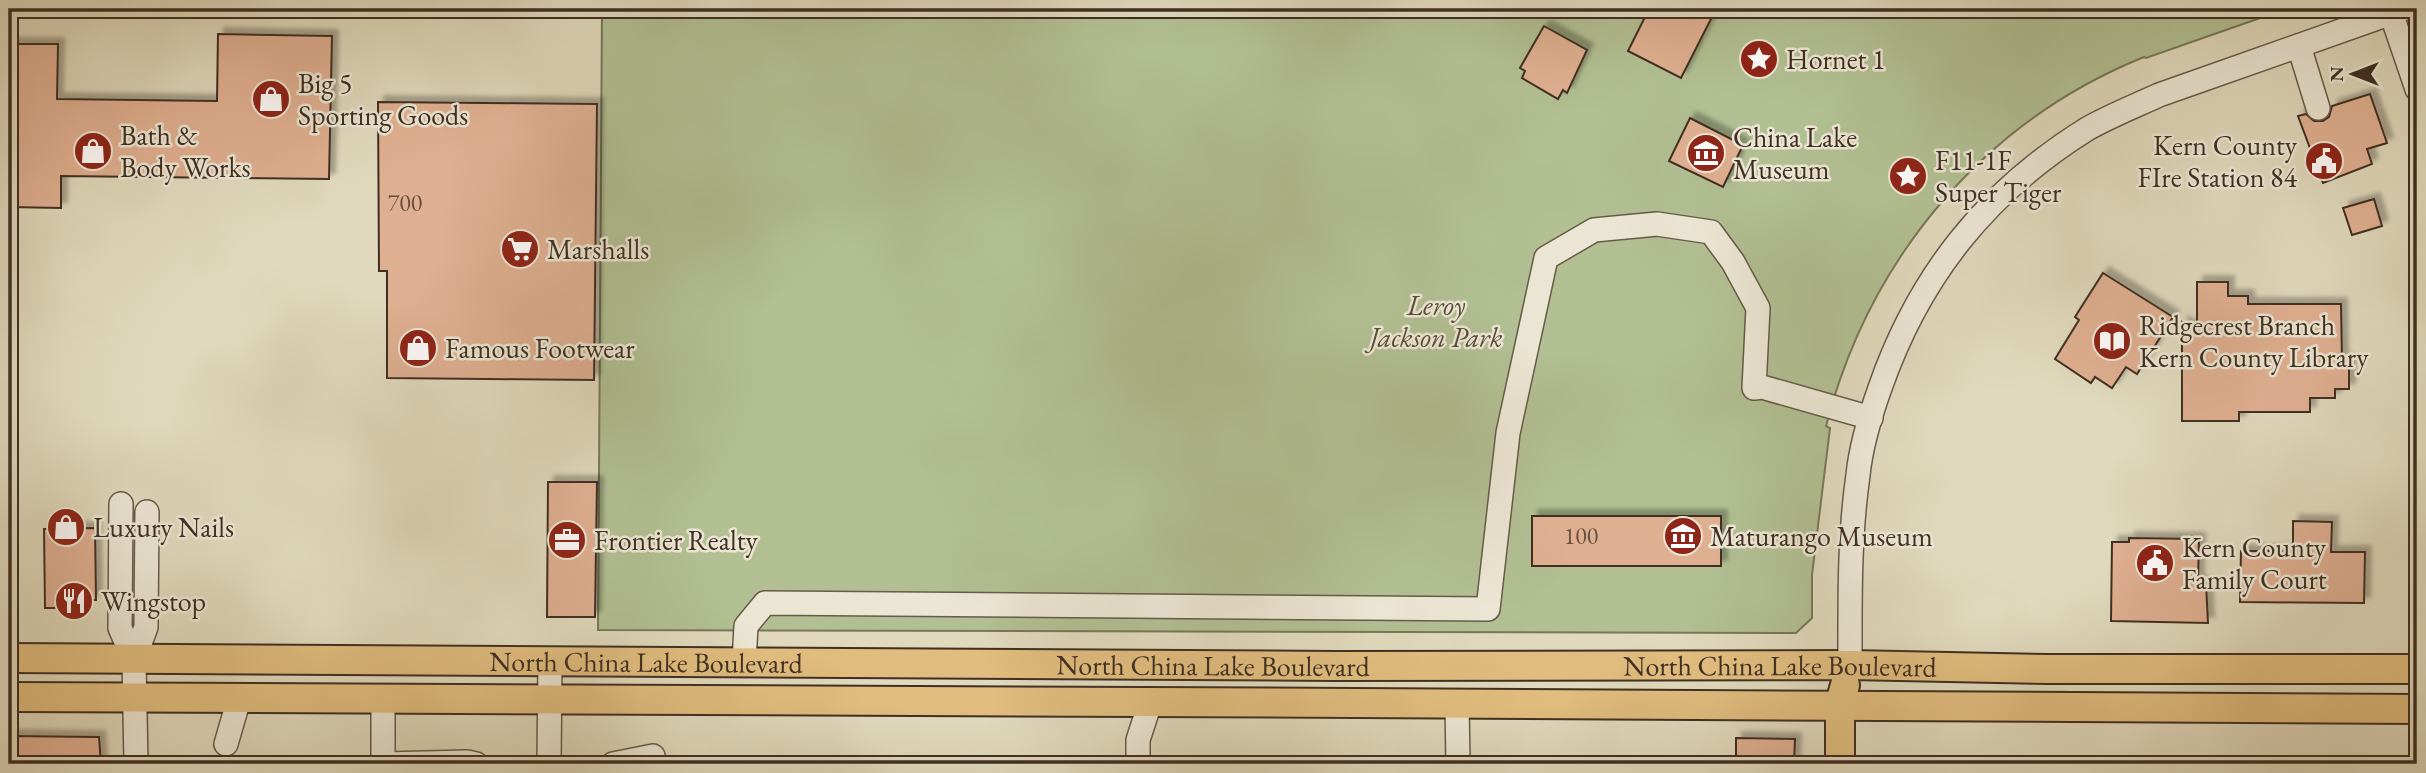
<svg xmlns="http://www.w3.org/2000/svg" width="2426" height="773" viewBox="0 0 2426 773" font-family="'EB Garamond',serif">
	<style>
		.green { fill: #b1bf92; stroke: #78775a; stroke-width: 2 }
		.building { fill: #dfaf91; stroke: #3f2f22; stroke-width: 2; filter: url(#shadow) }
		.lines { fill: none; stroke-linecap: round; stroke-linejoin: round }
		.minor-casing { stroke: #675a49; stroke-width: 26 }
		.major-casing { stroke: #3f2f22; stroke-width: 32 }
		.minor { stroke: #ebe6d4; stroke-width: 23 }
		.major { stroke: #e0bc7e; stroke-width: 28 }
		.labels { text-anchor: middle; stroke-width: 5; stroke-linejoin: round; paint-order: stroke }
		.number-label { font-size: 24px; fill: #674f3e }
		.poi-label { font-size: 28px; fill: #3f2f22; stroke: #ebe6d4; text-anchor: start }
		.park-label { font-size: 28px; font-style: italic; fill: #564c38; stroke: #ebe6d4 }
		.street-label { font-size: 28px; fill: #3f2f22; stroke: #ebe6d4 }
	</style>
	<defs>
		<filter id="shadow"><feDropShadow dx="6" dy="-6" stdDeviation="2" flood-color="#0004"/></filter>
	</defs>
	<rect width="100%" height="100%" fill="#e0d9bd"/>
	<filter id="stains"><feTurbulence type="fractalNoise" baseFrequency=".00286" numOctaves="4"/><feColorMatrix values="0 0 0 0 .2 0 0 0 0 .09 0 0 0 0 .02 0 0 0 .5 -.17"/></filter>
	<radialGradient id="worn" r=".72"><stop offset=".6" stop-color="#630" stop-opacity="0"/><stop offset="1" stop-color="#630" stop-opacity=".3"/></radialGradient>
	<path class="green" d="M602 9H2286L2146 58 2144 57C1983 122 1869 259 1826 426L1830 428 1812 575V618L1796 633 598 630Z"/>
	<g class="building">
		<path d="M1649 9H1716L1681 78 1628 51Z"/>
		<path d="M1544 26 1587 50 1567 93 1563 90 1558 99 1522 78 1525 71 1520 68Z"/>
		<path d="M218 34 332 36 329 179 61 176V208L9 207V44H58L57 99 217 101Z"/>
		<path d="M2370 94 2387 143 2367 149 2372 164 2323 183 2298 116 2306 114 2314 121H2323L2329 117 2332 106Z"/>
		<path d="M378 102 597 104 594 380 387 378V271H379Z"/>
		<path d="M1690 118 1743 145 1723 187 1669 161Z"/>
		<path d="M2374 199 2382 226 2352 235 2343 208Z"/>
		<path d="M2103 273 2173 317 2137 374 2126 367 2112 388 2095 377 2091 383 2055 359 2079 320 2075 317Z"/>
		<path d="M2197 282H2228V296H2248V304H2341L2342 361H2349V389H2335V398H2310V412H2239V421H2182V322L2197 332Z"/>
		<path d="M548 482H597L595 617H547Z"/>
		<rect x="1532" y="516" width="189" height="50"/>
		<path d="M2293 521 2332 522 2331 552H2365L2364 603 2240 602 2241 551H2293Z"/>
		<path d="M95 528 96 600H63V608H45L44 529Z"/>
		<path d="M2129 538 2199 539 2198 583H2206L2208 623 2111 621 2112 542H2129Z"/>
		<path d="M9 736 99 737 101 764H9Z"/>
		<path d="M1736 738 1795 739 1794 764H1736Z"/>
	</g>
	<g class="lines">
		<defs>
			<g id="minor">
				<path d="M2391 13 2417 89"/>
				<path d="M2299 46 2318 108"/>
				<path d="M121 504 120 628 134 660 136 764"/>
				<path d="M134 660 146 627 147 512"/>
				<path d="M744 662 746 626 765 603 1488 609 1508 433 1546 258 1594 230 1657 224 1711 232 1733 262 1758 308 1754 388 1762 387 1871 418"/>
				<path d="M1850 665C1850 602 1849 538 1858 475 1861 445 1870 416 1880 388 1919 276 1986 192 2087 129 2110 116 2135 106 2159 95L2403 9"/>
				<path d="M383 700V763"/>
				<path d="M1457 704 1458 764"/>
				<path d="M226 744 239 699"/>
				<path d="M383 764 467 762 476 764"/>
				<path d="M549 764 550 661"/>
				<path d="M613 764 653 756"/>
				<path d="M1138 764V740L1150 703"/>
			</g>
			<g id="major">
				<path id="s1" d="M9 658 1335 666 1850 665 2048 669H2417"/>
				<path d="M9 697C812 702 1614 702 2417 709"/>
				<path d="M1840 764V703L1845 685"/>
			</g>
		</defs>
		<use href="#minor" class="minor-casing"/>
		<use href="#major" class="major-casing"/>
		<use href="#minor" class="minor"/>
		<use href="#major" class="major"/>
	</g>
	<defs>
		<symbol id="sight-disc" viewBox="-11 -11 22 22"><circle r="9.5" fill="#8f2418" stroke="#ebe6d4"/><path d="M0-6L1.8-2.2L6-1.7L2.9 1.2L3.7 5.4L0 3.3L-3.7 5.4L-2.9 1.2L-6-1.7L-1.8-2.2Z" fill="#fff"/></symbol>
		<symbol id="shop-disc" viewBox="-11 -11 22 22"><circle r="9.5" fill="#8f2418" stroke="#ebe6d4"/><path d="M-5-2.5h2.3a2.7 3.5 0 0 1 5.4 0H5L5.5 6h-11ZM-1.5-2.5h3a1.5 2.3 0 0 0-3 0Z" fill="#fff"/></symbol>
		<symbol id="museum-disc" viewBox="-11 -11 22 22"><circle r="9.5" fill="#8f2418" stroke="#ebe6d4"/><path d="M0-6L6-3V-2H-6V-3ZM-5-1h2V3h-2ZM-1-1h2V3h-2ZM3-1h2V3H3ZM-6 4H6V6H-6Z" fill="#fff"/></symbol>
		<symbol id="civic-disc" viewBox="-11 -11 22 22"><circle r="9.5" fill="#8f2418" stroke="#ebe6d4"/><path d="M-.6-6.5H3V-4.5H.6V-3L4-1V1h2V6H-6V1h2V-1L-.6-3ZM-1.2 2.5V6h2.4V2.5Z" fill="#fff"/></symbol>
		<symbol id="supermarket-disc" viewBox="-11 -11 22 22"><circle r="9.5" fill="#8f2418" stroke="#ebe6d4"/><path d="M-6-5.5h2.5l.6 2H6L4.5 2H-2.5L-4.4-4H-6ZM-1.5 3.2a1.3 1.3 0 1 0 .1 0ZM3 3.2a1.3 1.3 0 1 0 .1 0Z" fill="#fff"/></symbol>
		<symbol id="library-disc" viewBox="-11 -11 22 22"><circle r="9.5" fill="#8f2418" stroke="#ebe6d4"/><path d="M-6-4Q-3-5.5-.7-3.5V5Q-3 3-6 4ZM6-4Q3-5.5 .7-3.5V5Q3 3 6 4Z" fill="#fff"/></symbol>
		<symbol id="office-disc" viewBox="-11 -11 22 22"><circle r="9.5" fill="#8f2418" stroke="#ebe6d4"/><path d="M-6-3h4V-5.5h4V-3h4V5H-6ZM-1-4.5V-3h2v-1.5ZM-6 0V1H6V0Z" fill="#fff"/></symbol>
		<symbol id="restaurant-disc" viewBox="-11 -11 22 22"><circle r="9.5" fill="#8f2418" stroke="#ebe6d4"/><path d="M-5-6h1v4h1v-4h1v4h1v-4h1v5L-1.5 .5V6h-2V.5L-5-1ZM5-6V6H3V1.5H1.5Q1.5-4 5-6Z" fill="#fff"/></symbol>
	</defs>
	<g fill-rule="evenodd">
		<use href="#sight-disc" x="1737" y="37" width="44" height="44"/>
		<use href="#shop-disc" x="249" y="77" width="44" height="44"/>
		<use href="#shop-disc" x="71" y="129" width="44" height="44"/>
		<use href="#museum-disc" x="1684" y="131" width="44" height="44"/>
		<use href="#civic-disc" x="2302" y="139" width="44" height="44"/>
		<use href="#sight-disc" x="1886" y="154" width="44" height="44"/>
		<use href="#supermarket-disc" x="498" y="227" width="44" height="44"/>
		<use href="#library-disc" x="2090" y="319" width="44" height="44"/>
		<use href="#shop-disc" x="396" y="326" width="44" height="44"/>
		<use href="#shop-disc" x="44" y="505" width="44" height="44"/>
		<use href="#museum-disc" x="1661" y="514" width="44" height="44"/>
		<use href="#office-disc" x="545" y="518" width="44" height="44"/>
		<use href="#civic-disc" x="2133" y="541" width="44" height="44"/>
		<use href="#restaurant-disc" x="52" y="579" width="44" height="44"/>
	</g>
	<g class="labels">
		<g class="number-label">
			<text x="405" y="211">700</text>
			<text x="1581" y="544">100</text>
		</g>
		<g class="poi-label">
			<text x="1786" y="69">Hornet 1</text>
			<text x="298" y="93">Big 5<tspan x="298" dy="32">Sporting Goods</tspan></text>
			<text x="120" y="145">Bath &amp;<tspan x="120" dy="32">Body Works</tspan></text>
			<text x="1733" y="147">China Lake<tspan x="1733" dy="32">Museum</tspan></text>
			<text x="2297" y="155" text-anchor="end">Kern County<tspan x="2297" dy="32">FIre Station 84</tspan></text>
			<text x="1935" y="170">F11-1F<tspan x="1935" dy="32">Super Tiger</tspan></text>
			<text x="547" y="259">Marshalls</text>
			<text x="2139" y="335">Ridgecrest Branch<tspan x="2139" dy="32">Kern County Library</tspan></text>
			<text x="445" y="358">Famous Footwear</text>
			<text x="93" y="537">Luxury Nails</text>
			<text x="1710" y="546">Maturango Museum</text>
			<text x="594" y="550">Frontier Realty</text>
			<text x="2182" y="557">Kern County<tspan x="2182" dy="32">Family Court</tspan></text>
			<text x="101" y="611">Wingstop</text>
		</g>
		<g class="park-label">
			<text x="1436" y="315">Leroy<tspan x="1436" dy="32">Jackson Park</tspan></text>
		</g>
		<g class="street-label">
			<text dy="10" stroke="none"><textPath href="#s1" startOffset="637">North China Lake Boulevard</textPath></text>
			<text dy="10" stroke="none"><textPath href="#s1" startOffset="1204">North China Lake Boulevard</textPath></text>
			<text dy="10" stroke="none"><textPath href="#s1" startOffset="1771">North China Lake Boulevard</textPath></text>
		</g>
	</g>
	<rect width="2426" height="773" fill="none" stroke="#e0d9bd" stroke-width="35"/>
	<rect x="10" y="10" width="2405" height="752" fill="none" stroke="#3f2f22" stroke-width="3.5"/>
	<rect x="18" y="18" width="2391" height="738" fill="none" stroke="#3f2f22" stroke-width="2"/>
	<g transform="translate(2353 74) rotate(270)" stroke="#ebe6d4" stroke-width="5" paint-order="stroke">
	<path d="M0-5L12 26L0 18L-12 26Z" fill="#3f2f22"/>
	<text y="-10" font-size="19" font-weight="bold" text-anchor="middle" fill="#3f2f22">N</text>
	</g>
	<rect width="100%" height="100%" filter="url(#stains)"/>
	<rect width="100%" height="100%" fill="url(#worn)"/>
</svg>
